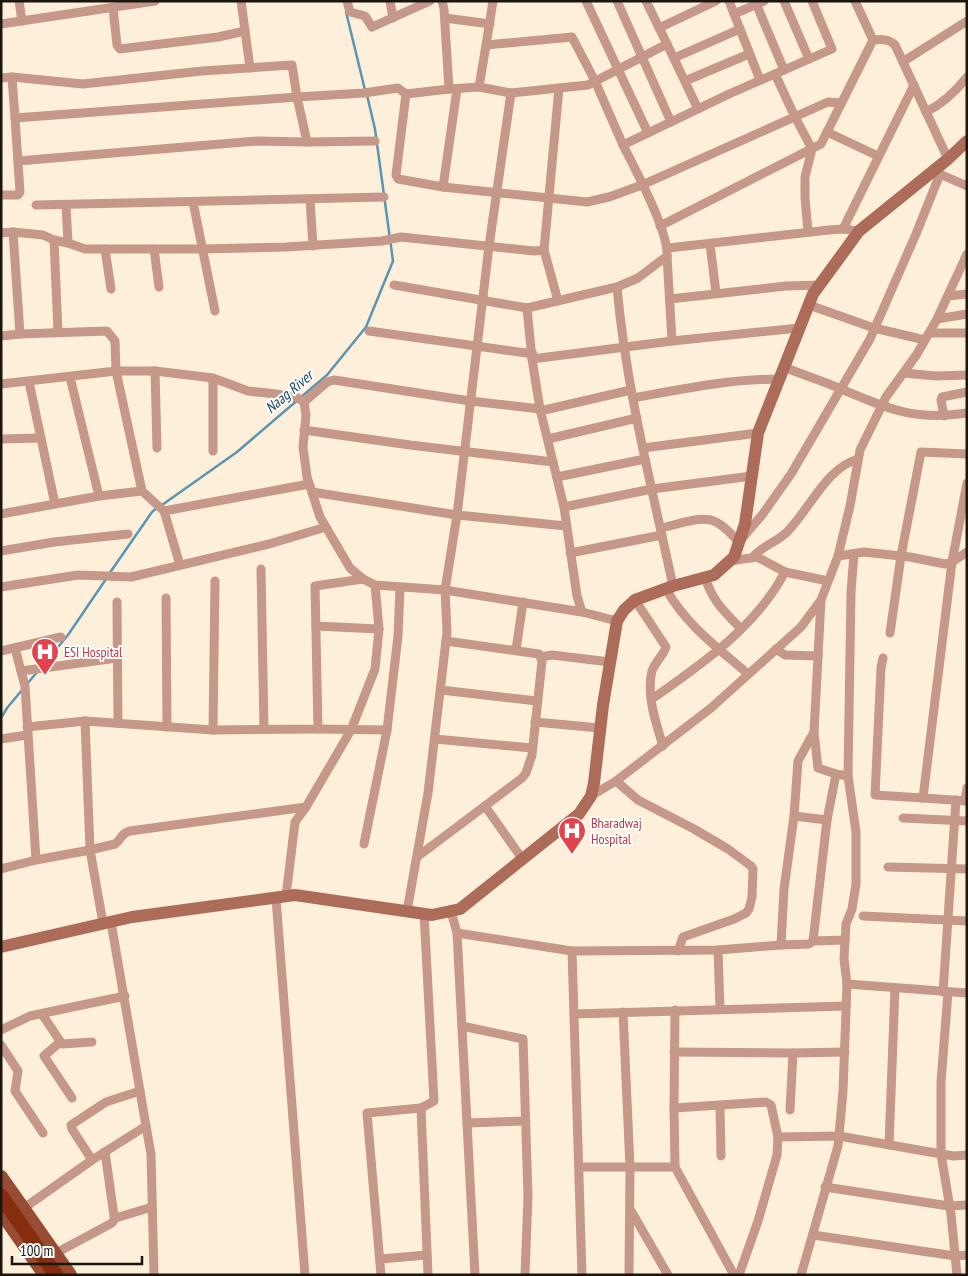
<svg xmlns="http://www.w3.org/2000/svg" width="968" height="1276" viewBox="0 0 968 1276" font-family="'PT Sans Narrow',sans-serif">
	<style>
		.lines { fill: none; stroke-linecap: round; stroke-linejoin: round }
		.stream { stroke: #5b95b2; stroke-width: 2.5 }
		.street { stroke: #c6988a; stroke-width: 9 }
		.secondary { stroke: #ad6c59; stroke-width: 12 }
		.primary { stroke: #994c34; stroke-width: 14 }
		.highway { stroke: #872d0f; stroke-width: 15 }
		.labels { text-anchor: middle; stroke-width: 4; stroke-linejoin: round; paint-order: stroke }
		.health-label { font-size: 14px; fill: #be3a42; stroke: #fff; text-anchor: start }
		.water-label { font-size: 15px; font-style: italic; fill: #19485f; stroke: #fff }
	</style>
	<rect width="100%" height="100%" fill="#fdefd9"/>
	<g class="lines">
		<g class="stream">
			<path d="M346 12 365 90"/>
			<path d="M162 505 237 452 327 375 366 327 393 261 375 129 367 95"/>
			<path d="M109 574 152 512 157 508"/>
			<path d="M43 665 68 635 106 579"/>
			<path d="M27 684 38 671"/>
			<path d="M1 718 7 708 22 690"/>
		</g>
		<g class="street">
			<path d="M19 1 22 21"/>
			<path d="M241 1 250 68"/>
			<path d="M347 1 350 12 365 16 372 27 430 1"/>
			<path d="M390 1 393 18"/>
			<path d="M493 1 486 45 572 37 595 81 623 145"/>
			<path d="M586 1 648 133"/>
			<path d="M617 1 671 122"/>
			<path d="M729 1 760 80"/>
			<path d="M755 1 784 70"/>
			<path d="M784 1 809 59"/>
			<path d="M113 8 117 45 120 49 218 37 245 31"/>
			<path d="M734 14 764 1"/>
			<path d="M445 18 490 24"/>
			<path d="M1 24 155 1"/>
			<path d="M659 28 716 1"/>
			<path d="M873 40C882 39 889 39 895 45L948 159"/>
			<path d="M667 44 698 109"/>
			<path d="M674 58 740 29"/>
			<path d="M904 61 967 21"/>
			<path d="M775 74 795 117 812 149 805 177V198L808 232"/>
			<path d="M12 77 15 118 297 97 307 142 257 141 18 161"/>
			<path d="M1 78 12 77 83 84 202 71 292 65 297 97 364 93 398 88 406 94 449 89"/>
			<path d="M685 81 749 54"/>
			<path d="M479 87 486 45"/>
			<path d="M511 93 588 85 667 44 646 1"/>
			<path d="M406 94 396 175 398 179 443 187 587 202 609 197 642 185 828 102 841 103"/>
			<path d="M926 112C942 104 956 91 967 77"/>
			<path d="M827 132 878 156"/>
			<path d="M307 142 375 141"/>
			<path d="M935 172 967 186"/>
			<path d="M443 187 457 89"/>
			<path d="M1 195H18L20 192 15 118"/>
			<path d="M310 199 313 246"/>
			<path d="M193 202 215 311"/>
			<path d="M36 205 384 197"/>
			<path d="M66 205 68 243 85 249H202L286 247 382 241 401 237 534 251 544 250 559 88"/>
			<path d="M660 226 821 144 873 40 855 1"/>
			<path d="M843 229 914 85"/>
			<path d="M1 233 13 232"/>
			<path d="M54 240 58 332"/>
			<path d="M68 243 54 240 43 235 13 232 20 334 107 331 115 341 116 371 142 491"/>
			<path d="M710 244 716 293"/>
			<path d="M668 248 829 230 843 229 859 231"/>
			<path d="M105 249 111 289"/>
			<path d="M154 249 159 287"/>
			<path d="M544 250 558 301"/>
			<path d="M667 256 672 341 799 328"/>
			<path d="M394 285 527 308"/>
			<path d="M948 296 967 294"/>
			<path d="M670 299 786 286 820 285"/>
			<path d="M809 305 874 328 925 340"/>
			<path d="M937 319 967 314"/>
			<path d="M369 331 533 354"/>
			<path d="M929 333H967"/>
			<path d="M1 336 20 334"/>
			<path d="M532 359 672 341"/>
			<path d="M784 367C803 375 823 381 841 389 889 409 914 421 967 413"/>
			<path d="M155 371 157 448"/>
			<path d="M904 373 936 376 967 375"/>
			<path d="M1 384 116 371H155L213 378 248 391 276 394 298 398 304 402 306 415 303 447 307 477 320 517 350 568 363 579 375 585 445 590 582 612 577 596 564 507 540 409 532 359 527 308 617 287"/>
			<path d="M633 398C682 389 729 379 780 379"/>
			<path d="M304 402 327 382 334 380 470 401 540 409"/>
			<path d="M540 411 631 390"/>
			<path d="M944 416 941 400 942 397 967 392"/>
			<path d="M304 430 410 445 553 462"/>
			<path d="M1 439 41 438"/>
			<path d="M548 439 637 418"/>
			<path d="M643 448 758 433"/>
			<path d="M213 451V378"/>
			<path d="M557 477 645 459"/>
			<path d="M967 483 952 562 923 798 967 801"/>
			<path d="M312 492 457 515 566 526"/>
			<path d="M99 496 142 491 164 511"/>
			<path d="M55 504 99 496 70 377"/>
			<path d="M564 507 652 489 752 476"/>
			<path d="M1 514 55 504 29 382"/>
			<path d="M661 528C676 525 696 517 711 520 722 523 731 534 739 542L762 515 791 474 870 339 916 234 940 174"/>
			<path d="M1 551 54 542 128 534"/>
			<path d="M570 553 662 535"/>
			<path d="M838 556 864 552 910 557 945 564 952 562 967 552"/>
			<path d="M753 557C762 546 777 542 787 532 809 510 827 467 858 459"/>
			<path d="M730 561 757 557 785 572 828 581"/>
			<path d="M180 565 164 511 309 484"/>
			<path d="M261 569 264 729"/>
			<path d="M705 578C714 603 723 610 741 629"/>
			<path d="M673 586C652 487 626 389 617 287L638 278 667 256C669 232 635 169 623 145L729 94 832 49 812 1"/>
			<path d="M1 587 78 575 131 577 269 544 326 527"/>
			<path d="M666 589C687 626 717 647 748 674"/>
			<path d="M166 598 167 727"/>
			<path d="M635 600 666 647C663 656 655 662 652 671 646 695 656 723 663 746"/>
			<path d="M821 600 814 732 798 761 794 816 784 889 781 945 809 944 813 941 827 820 836 774 848 776"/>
			<path d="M117 602 118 723"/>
			<path d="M582 612 617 621"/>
			<path d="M316 626 379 629"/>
			<path d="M890 633 901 556 921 452 967 454"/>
			<path d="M15 648 21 671"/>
			<path d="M776 649 785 655 818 656"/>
			<path d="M516 650 523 602"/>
			<path d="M1 651 61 637"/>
			<path d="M541 657 552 655 610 662"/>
			<path d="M883 658 881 668 875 795 923 798"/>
			<path d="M441 690 537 701"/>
			<path d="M652 699C702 664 756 627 785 572"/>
			<path d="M535 722 600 728"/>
			<path d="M27 727 85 721 213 730 318 729 315 586 363 579"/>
			<path d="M318 729 387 730"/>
			<path d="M213 730 215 581"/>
			<path d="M814 732 818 768 836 774"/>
			<path d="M1 739 27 735"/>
			<path d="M435 739 532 748"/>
			<path d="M616 781 638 800 694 829 728 849 751 866 753 869 752 897 749 909 746 913 734 919 683 937 678 951"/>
			<path d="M591 796 616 781 711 708 801 627 821 600 838 556 850 506 860 450 886 397 917 354 937 319 967 254"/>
			<path d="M965 801 967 788"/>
			<path d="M485 806 523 860"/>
			<path d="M794 816 827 820"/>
			<path d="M903 818 967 821"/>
			<path d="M364 844 387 730 398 636 400 588"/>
			<path d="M417 857 522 778 526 773 532 755 542 661 539 654 446 641"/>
			<path d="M36 860 25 686 21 671 117 658"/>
			<path d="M888 867 967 869"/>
			<path d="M1 869 36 860 90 850 85 721"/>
			<path d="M286 896 295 822 306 807 351 730 375 669 379 629 375 585"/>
			<path d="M276 898 305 1275"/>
			<path d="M407 911 428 793 447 632 445 590 457 515 489 246 511 93 479 87 449 89 444 9 442 1"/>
			<path d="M451 911 457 933"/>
			<path d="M863 916 967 921"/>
			<path d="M103 923 90 850 115 844C121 840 121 833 130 831L306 807"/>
			<path d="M813 941 845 940"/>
			<path d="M718 950 720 1008"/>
			<path d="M572 951 582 1275"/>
			<path d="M847 984 844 959 846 924 852 909 856 884V832L848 776 851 592 854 554"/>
			<path d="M943 992 956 800"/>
			<path d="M948 992 941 1082V1154L954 1156 967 1155"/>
			<path d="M675 1010 674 1108 766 1102 771 1105 778 1137 777 1155 758 1221 739 1275"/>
			<path d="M623 1012 630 1167 629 1275"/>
			<path d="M42 1014 62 1044 92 1042"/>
			<path d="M574 1014 846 1006"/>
			<path d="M462 1026 523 1039 528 1196 525 1275"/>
			<path d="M1 1030 30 1016 125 996"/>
			<path d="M60 1042 44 1056 72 1098"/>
			<path d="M1 1045 18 1071 15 1091 43 1133"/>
			<path d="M674 1052 793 1053"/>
			<path d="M720 1106 721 1156"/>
			<path d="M421 1108 434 1101 424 913"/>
			<path d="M674 1108 675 1167 734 1275"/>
			<path d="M790 1110 793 1053 845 1052"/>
			<path d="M467 1123 526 1121"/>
			<path d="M146 1126 151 1154 154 1275"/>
			<path d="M778 1137 839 1136 941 1154 951 1214 957 1275"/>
			<path d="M889 1145 895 988"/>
			<path d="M105 1152 114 1216 119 1217 152 1207"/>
			<path d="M92 1160 72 1129 71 1125 106 1102 140 1091"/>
			<path d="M579 1167H675"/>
			<path d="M825 1187 949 1206 967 1205"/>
			<path d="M24 1208 92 1160 146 1126 111 922"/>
			<path d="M630 1209 668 1275"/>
			<path d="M813 1235 955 1256 967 1255"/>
			<path d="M56 1253 112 1223 116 1217"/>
			<path d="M380 1259 427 1255"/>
			<path d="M381 1275 367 1113 421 1108 428 1275"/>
			<path d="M475 1275 457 933 572 951 718 950 781 945"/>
			<path d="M801 1275 838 1146 843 1091 847 984 967 993"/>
		</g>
		<path class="secondary" d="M1 947 132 917 295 895 432 915 460 909 579 814 591 796 594 783 603 705 617 621 624 610 635 600 673 586 714 575 734 557 745 524 758 433 813 294 859 231 948 159 967 141"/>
		<g class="primary">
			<path d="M1 1177 70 1275"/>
			<path d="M1 1212 45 1275"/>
		</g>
		<path class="highway" d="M1 1196 56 1275"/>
	</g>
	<defs>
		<symbol id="hospital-pin" viewBox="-11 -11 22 30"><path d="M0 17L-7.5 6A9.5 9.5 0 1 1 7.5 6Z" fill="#e0444e" stroke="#fff"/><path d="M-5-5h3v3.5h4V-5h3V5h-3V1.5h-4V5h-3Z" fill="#fff"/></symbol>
	</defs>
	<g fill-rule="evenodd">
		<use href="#hospital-pin" x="29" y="636" width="32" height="43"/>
		<use href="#hospital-pin" x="556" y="815" width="32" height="43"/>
	</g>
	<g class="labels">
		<g class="health-label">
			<text x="64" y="657">ESI Hospital</text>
			<text x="591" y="828">Bharadwaj<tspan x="591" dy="16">Hospital</tspan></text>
		</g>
		<g class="water-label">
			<text transform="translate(289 392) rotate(-40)" y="5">Naag River</text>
		</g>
	</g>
	<rect width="968" height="1276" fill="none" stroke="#1b160e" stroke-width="5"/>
	<path d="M12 1256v8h130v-8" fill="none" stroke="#1b160e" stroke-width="2.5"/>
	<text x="20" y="1256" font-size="15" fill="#1b160e" stroke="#ffffff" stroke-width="4" paint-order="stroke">100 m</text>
</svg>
